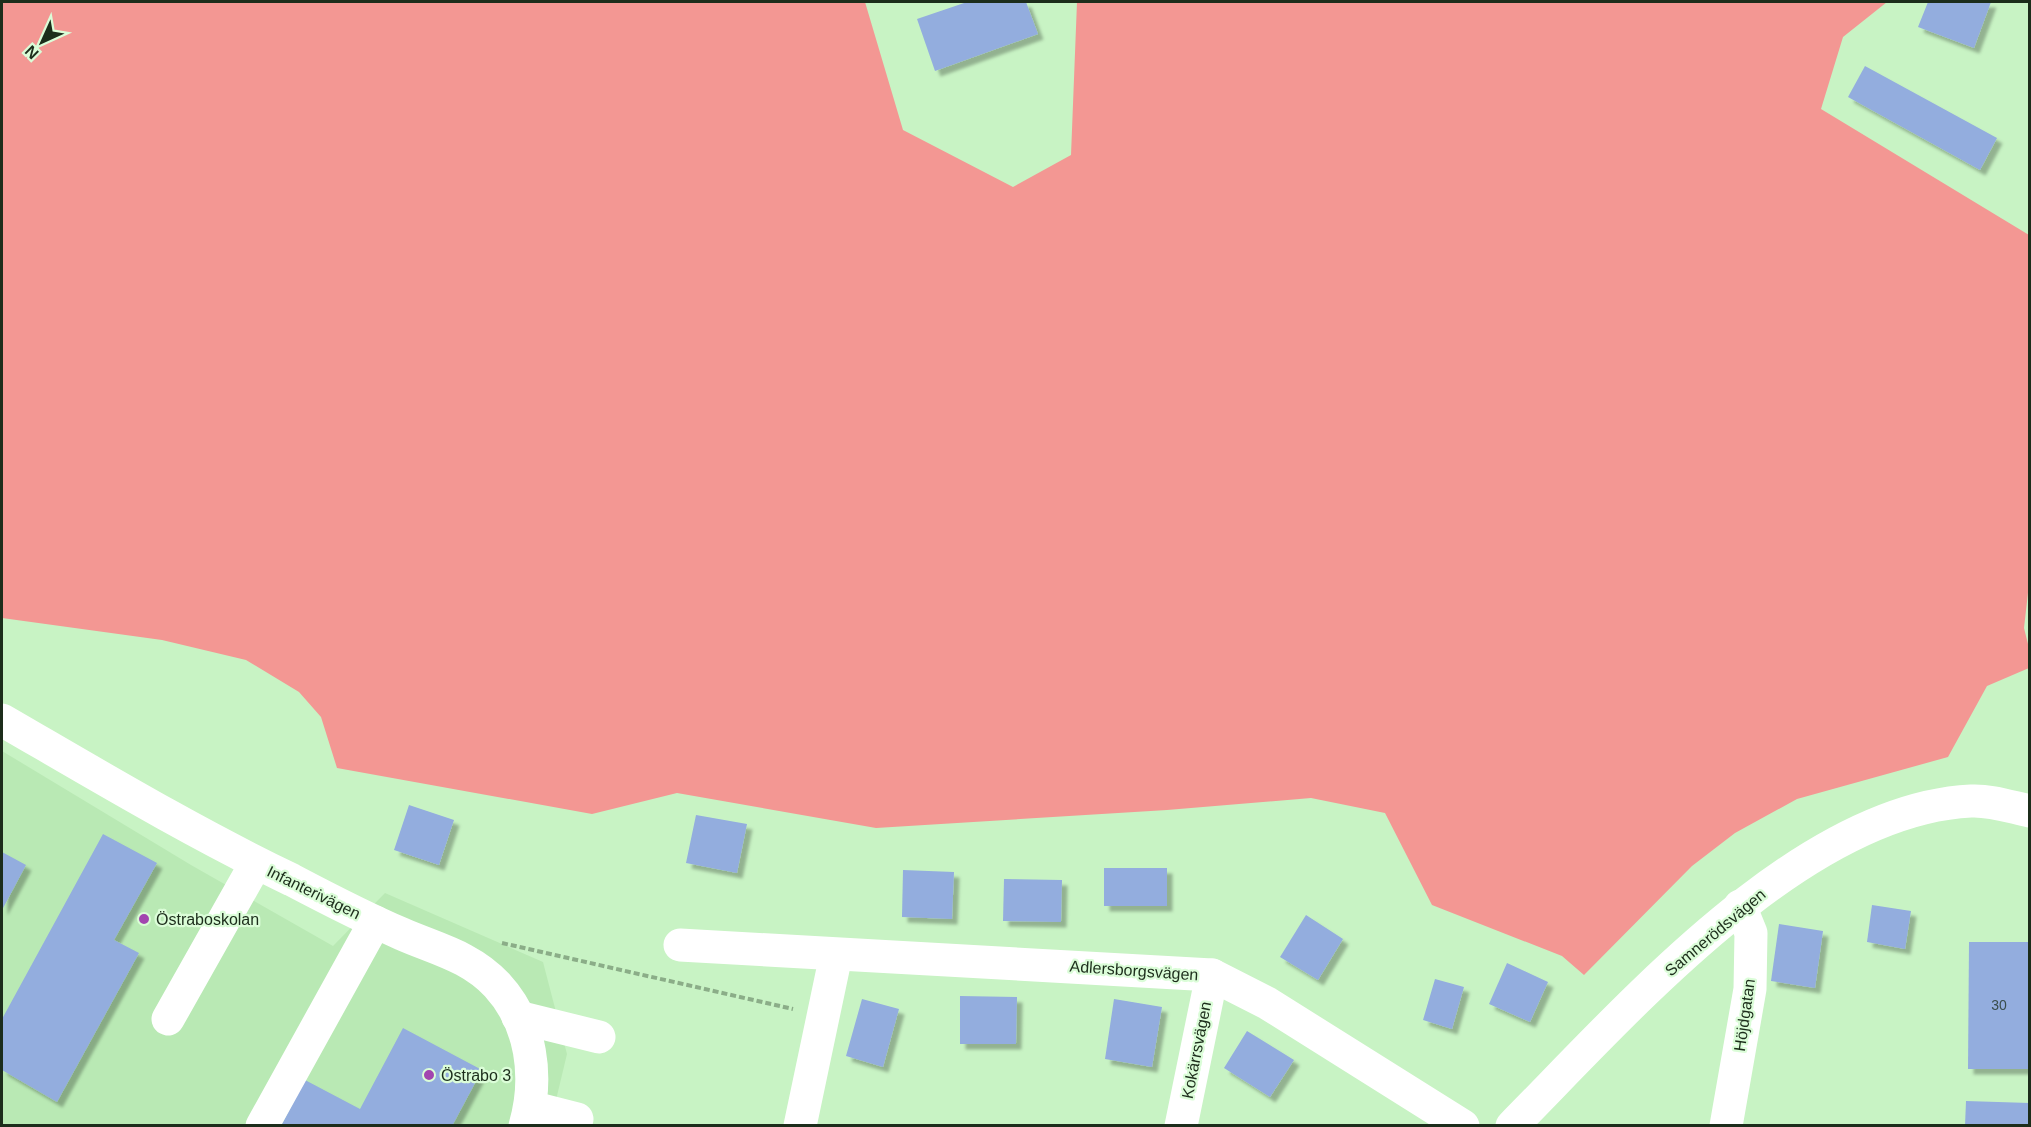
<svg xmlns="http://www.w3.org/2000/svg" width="2031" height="1127" viewBox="0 0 2031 1127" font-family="Arial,sans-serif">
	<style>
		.built { fill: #b9e9b4 }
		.green { fill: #f39793 }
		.building { fill: #93adde; filter: url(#shadow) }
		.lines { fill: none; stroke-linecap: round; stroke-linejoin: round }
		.path { stroke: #8bad88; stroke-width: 4; stroke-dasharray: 6 3; stroke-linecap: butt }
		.minor { stroke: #fff; stroke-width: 33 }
		.poi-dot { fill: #a245af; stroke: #dbfdd8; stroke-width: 2 }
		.labels { text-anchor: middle; stroke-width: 4.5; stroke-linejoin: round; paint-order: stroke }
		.number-label { font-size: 14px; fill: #3a4d4c }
		.street-label { font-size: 16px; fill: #1c2d1b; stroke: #dbfdd8 }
		.poi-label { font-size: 16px; fill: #1c2d1b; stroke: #dbfdd8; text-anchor: start }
	</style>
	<defs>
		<filter id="shadow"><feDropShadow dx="5.5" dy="5.5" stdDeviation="1.5" flood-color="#0004"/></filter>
	</defs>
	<rect width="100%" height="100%" fill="#c8f3c4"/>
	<path class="built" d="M2 751 191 865 333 946 385 893 543 962 567 1054 550 1125H2Z"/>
	<path class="green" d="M2 2H865L903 130 1013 187 1071 155 1077 2H1887L1843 37 1821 109 2029 235 2030 575 2024 628 2029 648V668L1987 686 1948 757 1797 799 1735 833 1692 866 1584 975 1562 956 1432 905 1385 813 1311 798 1167 810 876 828 677 793 592 814 337 768 321 717 299 692 246 660 162 640 2 618Z"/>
	<g class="building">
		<path d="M967 2H1026L1038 34 935 71 917 19Z"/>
		<path d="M1928 2H1991L1974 48 1918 27Z"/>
		<path d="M1865 66 1997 138 1980 170 1848 97Z"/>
		<path d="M409 805 454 820 439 865 394 850Z"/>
		<path d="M696 815 747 824 737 873 686 863Z"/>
		<path d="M103 834 157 863 114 940 139 953 57 1102 2 1070V1019Z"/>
		<path d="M2 852 26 865 2 910Z"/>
		<rect x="1104" y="868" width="63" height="38"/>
		<path d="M903 870 954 872 952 919 902 917Z"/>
		<path d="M1004 879 1062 880 1061 922 1003 921Z"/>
		<path d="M1872 905 1911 911 1905 949 1867 942Z"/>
		<path d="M1306 915 1343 939 1318 980 1280 957Z"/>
		<path d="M1779 924 1823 931 1815 988 1771 981Z"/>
		<path d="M1969 942H2030V1069H1968Z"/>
		<path d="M1507 963 1548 982 1530 1022 1489 1004Z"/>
		<path d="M1435 979 1464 987 1452 1029 1423 1020Z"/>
		<path d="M960 996 1017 997 1016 1044H960Z"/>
		<path d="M862 999 899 1009 883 1067 846 1056Z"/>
		<path d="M1114 999 1162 1007 1152 1067 1105 1059Z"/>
		<path d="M403 1028 482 1070 452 1126H281L305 1080 360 1109Z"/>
		<path d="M1247 1031 1294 1060 1270 1097 1224 1068Z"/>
		<path d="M1966 1101 2030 1103V1126H1965Z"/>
	</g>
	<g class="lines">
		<path class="path" d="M502 943 793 1009"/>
		<g class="minor">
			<path d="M2 720C97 775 192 832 292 880 328 899 365 918 402 934 436 949 470 956 497 985 532 1023 539 1077 525 1126"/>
			<path d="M680 945 1212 975 1267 1003 1463 1126"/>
			<path d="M518 1017 599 1037"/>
			<path d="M168 1019 256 863"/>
			<path d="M530 1107 577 1119"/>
			<path d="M262 1126 375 922"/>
			<path d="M800 1126 836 955"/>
			<path d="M1181 1126 1212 975"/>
			<path d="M1512 1126C1626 1011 1801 809 1971 801 1991 800 2011 807 2030 811"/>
			<path d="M1726 1126 1750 989 1751 933 1740 906"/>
		</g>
	</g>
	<g class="poi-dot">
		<circle cx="144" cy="919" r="6"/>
		<circle cx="429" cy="1075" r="6"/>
	</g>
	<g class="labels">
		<g class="number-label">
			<text x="1999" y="1010">30</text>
		</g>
		<g class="street-label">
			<text transform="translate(314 892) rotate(26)" y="6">Infanterivägen</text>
			<text transform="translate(1715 932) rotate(-40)" y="6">Samnerödsvägen</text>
			<text transform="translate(1134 970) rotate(4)" y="6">Adlersborgsvägen</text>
			<text transform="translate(1744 1015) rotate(-82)" y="6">Höjdgatan</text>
			<text transform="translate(1196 1050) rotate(-79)" y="6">Kokärrsvägen</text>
		</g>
		<g class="poi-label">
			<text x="156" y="925">Östraboskolan</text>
			<text x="441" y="1081">Östrabo 3</text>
		</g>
	</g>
	<rect width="2031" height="1127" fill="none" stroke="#1c2d1b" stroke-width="6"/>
	<g transform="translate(42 42) rotate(225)" stroke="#dbfdd8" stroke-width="4.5" paint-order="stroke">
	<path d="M0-4.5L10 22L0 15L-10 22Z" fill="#1c2d1b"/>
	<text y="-9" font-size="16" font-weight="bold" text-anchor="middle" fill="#1c2d1b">N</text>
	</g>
</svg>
